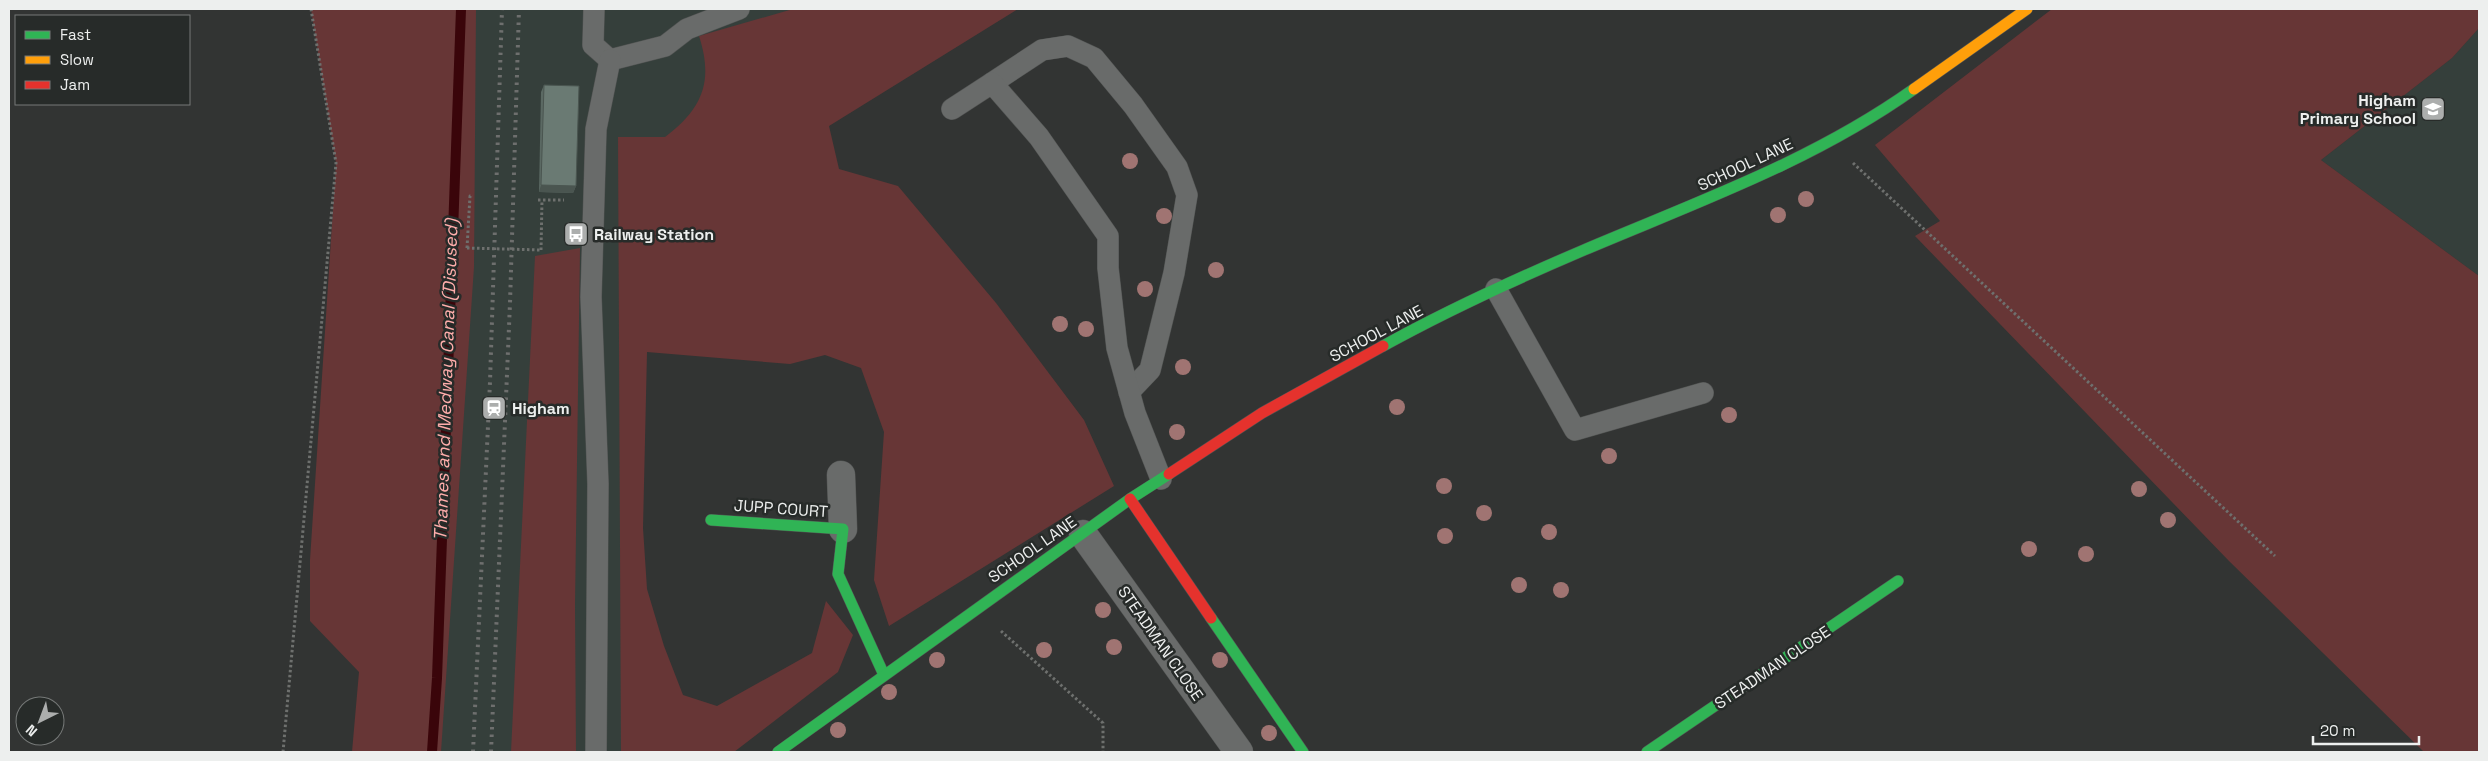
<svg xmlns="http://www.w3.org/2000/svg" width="2488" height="761" viewBox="0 0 2488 761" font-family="'Space Grotesk',sans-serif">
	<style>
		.built { fill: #353f3b }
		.green { fill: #673636 }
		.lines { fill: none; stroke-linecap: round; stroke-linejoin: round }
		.stream { stroke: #3a050a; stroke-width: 10 }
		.lane-casing { stroke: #515352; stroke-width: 22 }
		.street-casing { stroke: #515352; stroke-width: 29 }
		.fast-casing { stroke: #515352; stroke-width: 12 }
		.slow-casing { stroke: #515352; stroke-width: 12 }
		.jam-casing { stroke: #515352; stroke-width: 12 }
		.path { stroke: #6e706e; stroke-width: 3; stroke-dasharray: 2.5 2.5; stroke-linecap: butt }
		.lane { stroke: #696b6a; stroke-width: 21 }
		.street { stroke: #696b6a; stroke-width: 28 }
		.fast { stroke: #30b455; stroke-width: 11 }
		.slow { stroke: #ff9f0a; stroke-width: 11 }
		.jam { stroke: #e5322d; stroke-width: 11 }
		.rail { stroke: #6e6f6e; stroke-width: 4; stroke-dasharray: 2.5 5; stroke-linecap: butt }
		.path-bridge { stroke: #6e706e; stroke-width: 3; stroke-dasharray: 2.5 2.5; stroke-linecap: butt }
		.tree { fill: #a07472 }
		.wall { fill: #5b6963 }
		.shaded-wall { fill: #4a5550 }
		.building { fill: #6a7a73; stroke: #4a5550 }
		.labels { text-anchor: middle; stroke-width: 5; stroke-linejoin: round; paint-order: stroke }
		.poi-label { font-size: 16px; font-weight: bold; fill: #edefee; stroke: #272b29; text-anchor: start }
		.street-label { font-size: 16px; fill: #edefee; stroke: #272b29 }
		.water-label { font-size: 18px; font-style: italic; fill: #ffadab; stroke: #272b29 }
	</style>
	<rect width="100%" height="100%" fill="#323433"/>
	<g class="built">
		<path d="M350 9H1018L633 169 622 752H374Z"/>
		<path d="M2479 28V276L2321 160 2452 58Z"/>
	</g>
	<g class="green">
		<path d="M311 9H476L474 267 441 752H352L359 672 310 621V560L336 163Z"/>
		<path d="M793 9H1018L829 126 839 169 898 186 996 303 1084 420 1114 486 889 626 874 580 884 432 861 368 825 355 790 364 647 352 643 528 647 589 664 646 683 695 717 706 812 653 826 601 853 635 838 672 734 752H621L618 137H665C702 109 714 82 699 36Z"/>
		<path d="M2052 9H2479V28L2452 58 2321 160 2479 276V752H2424L2229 561 1915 236 1940 221 1875 145Z"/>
		<path d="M580 248 575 606 576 752H511L535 256Z"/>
	</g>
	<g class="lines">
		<path class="stream" d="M432 752 437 678 461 9"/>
		<defs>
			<g id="lane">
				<path d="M594 9 593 45 610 60"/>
				<path d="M610 60 665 46 687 29 739 9"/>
				<path d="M992 83 1042 50 1068 46 1094 58 1133 105 1177 167 1187 195 1174 273 1150 370 1129 392"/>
				<path d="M952 109 992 83 1039 137 1108 236V268L1117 348 1135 413 1161 479"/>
				<path d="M1496 289 1575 430 1703 393"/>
				<path d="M596 752 598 484 591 297 596 129 610 60"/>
			</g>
			<g id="street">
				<path d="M841 475 843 529"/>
				<path d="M1083 534 1239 752"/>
			</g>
			<g id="fast">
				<path d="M1383 346C1448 310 1516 279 1584 250 1697 202 1813 161 1914 89"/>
				<path d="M711 520 843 529 838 574 884 675"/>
				<path d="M1211 618 1303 752"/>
				<path d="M778 752 1130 499 1169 474"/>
				<path d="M1647 752 1898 581"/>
			</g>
			<path id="slow" d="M1914 89 2027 9"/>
			<g id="jam">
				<path d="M1169 474 1262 413 1383 346"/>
				<path d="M1130 499 1211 618"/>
			</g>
		</defs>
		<use href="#lane" class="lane-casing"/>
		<use href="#street" class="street-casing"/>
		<use href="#fast" class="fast-casing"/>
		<use href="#slow" class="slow-casing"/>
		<use href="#jam" class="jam-casing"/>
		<g class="path">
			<path d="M1853 163 2275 556"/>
			<path d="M538 200H564"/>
			<path d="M467 248 470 196H473"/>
			<path d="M541 250 542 200"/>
			<path d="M1001 631 1103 723V752"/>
			<path d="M283 752 336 163 311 9"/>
		</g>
		<use href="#lane" class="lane"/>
		<use href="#street" class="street"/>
		<use href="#fast" class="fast"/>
		<use href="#slow" class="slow"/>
		<use href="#jam" class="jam"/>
		<g class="rail">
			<path d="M473 752 490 382 502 9"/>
			<path d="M491 752 510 303 519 9"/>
		</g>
		<path class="path-bridge" d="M467 248 541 250"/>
	</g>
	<g class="tree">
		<circle cx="1130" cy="161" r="8"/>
		<circle cx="1806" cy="199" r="8"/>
		<circle cx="1778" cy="215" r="8"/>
		<circle cx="1164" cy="216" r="8"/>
		<circle cx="1216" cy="270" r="8"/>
		<circle cx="1145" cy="289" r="8"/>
		<circle cx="1060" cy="324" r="8"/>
		<circle cx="1086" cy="329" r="8"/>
		<circle cx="1183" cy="367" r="8"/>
		<circle cx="1397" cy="407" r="8"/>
		<circle cx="1729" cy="415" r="8"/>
		<circle cx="1177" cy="432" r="8"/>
		<circle cx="1609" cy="456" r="8"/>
		<circle cx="1444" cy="486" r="8"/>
		<circle cx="2139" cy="489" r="8"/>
		<circle cx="1484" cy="513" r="8"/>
		<circle cx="2168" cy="520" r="8"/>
		<circle cx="1549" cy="532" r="8"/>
		<circle cx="1445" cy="536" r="8"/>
		<circle cx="2029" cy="549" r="8"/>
		<circle cx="2086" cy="554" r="8"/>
		<circle cx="1519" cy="585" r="8"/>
		<circle cx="1561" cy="590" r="8"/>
		<circle cx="1103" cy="610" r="8"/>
		<circle cx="1114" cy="647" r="8"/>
		<circle cx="1044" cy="650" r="8"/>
		<circle cx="937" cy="660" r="8"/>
		<circle cx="1220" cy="660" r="8"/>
		<circle cx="889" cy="692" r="8"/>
		<circle cx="838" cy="730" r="8"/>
		<circle cx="1269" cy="733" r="8"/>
	</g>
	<path class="wall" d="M544 85 576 186 573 193 539 192 541 92Z"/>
	<path class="shaded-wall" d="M541 185 576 186 573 193 539 192Z"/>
	<path class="building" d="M544 85 579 86 576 186 541 185Z"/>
	<defs>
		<symbol id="school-square" viewBox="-11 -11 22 22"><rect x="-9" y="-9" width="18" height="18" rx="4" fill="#acaead" stroke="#272b29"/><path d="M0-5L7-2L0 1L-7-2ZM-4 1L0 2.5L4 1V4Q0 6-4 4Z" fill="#fff"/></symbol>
		<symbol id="bus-square" viewBox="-11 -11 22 22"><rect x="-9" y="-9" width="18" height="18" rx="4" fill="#acaead" stroke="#272b29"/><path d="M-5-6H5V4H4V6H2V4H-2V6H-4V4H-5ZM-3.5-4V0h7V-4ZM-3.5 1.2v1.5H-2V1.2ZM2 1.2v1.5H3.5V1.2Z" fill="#fff"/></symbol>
		<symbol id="station-square" viewBox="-11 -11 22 22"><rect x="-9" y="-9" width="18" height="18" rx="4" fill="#acaead" stroke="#272b29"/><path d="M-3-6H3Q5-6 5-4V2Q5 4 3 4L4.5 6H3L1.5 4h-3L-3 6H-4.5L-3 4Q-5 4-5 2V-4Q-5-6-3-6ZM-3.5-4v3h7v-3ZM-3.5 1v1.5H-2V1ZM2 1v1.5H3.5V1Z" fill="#fff"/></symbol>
	</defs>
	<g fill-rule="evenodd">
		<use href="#school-square" x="2419" y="95" width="28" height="28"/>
		<use href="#bus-square" x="562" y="220" width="28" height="28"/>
		<use href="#station-square" x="480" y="394" width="28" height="28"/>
	</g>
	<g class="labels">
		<g class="poi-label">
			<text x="2416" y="106" text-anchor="end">Higham<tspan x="2416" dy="18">Primary School</tspan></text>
			<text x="594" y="240">Railway Station</text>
			<text x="512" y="414">Higham</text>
		</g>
		<g class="street-label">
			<text transform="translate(1745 164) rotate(-25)" y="6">SCHOOL LANE</text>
			<text transform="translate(1376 333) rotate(-28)" y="6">SCHOOL LANE</text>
			<text transform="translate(781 508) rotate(4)" y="6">JUPP COURT</text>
			<text transform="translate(1032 549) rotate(-35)" y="6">SCHOOL LANE</text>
			<text transform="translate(1161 643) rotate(55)" y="6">STEADMAN CLOSE</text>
			<text transform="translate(1772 667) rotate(-34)" y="6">STEADMAN CLOSE</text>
		</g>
		<g class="water-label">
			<text transform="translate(446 380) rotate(-88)" y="6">Thames and Medway Canal (Disused)</text>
		</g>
	</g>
	<rect width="2488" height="761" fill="none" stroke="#edefee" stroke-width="20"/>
	<rect x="15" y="15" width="175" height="90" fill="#272b29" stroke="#767978"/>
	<rect x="25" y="31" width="25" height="8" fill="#30b455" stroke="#767978"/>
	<text x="60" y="40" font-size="15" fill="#edefee">Fast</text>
	<rect x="25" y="56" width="25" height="8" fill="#ff9f0a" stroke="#767978"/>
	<text x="60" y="65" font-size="15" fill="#edefee">Slow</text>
	<rect x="25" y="81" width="25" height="8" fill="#e5322d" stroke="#767978"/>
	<text x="60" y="90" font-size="15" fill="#edefee">Jam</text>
	<g transform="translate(40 721) rotate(222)"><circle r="24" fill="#272b29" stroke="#767978"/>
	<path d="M0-4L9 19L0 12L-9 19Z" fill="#acaead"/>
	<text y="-8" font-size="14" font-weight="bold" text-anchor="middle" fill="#edefee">N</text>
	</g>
	<path d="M2313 736v8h106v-8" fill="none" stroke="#edefee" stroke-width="2.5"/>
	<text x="2320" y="736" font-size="15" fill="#edefee" stroke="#272b29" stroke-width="4" paint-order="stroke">20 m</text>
</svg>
